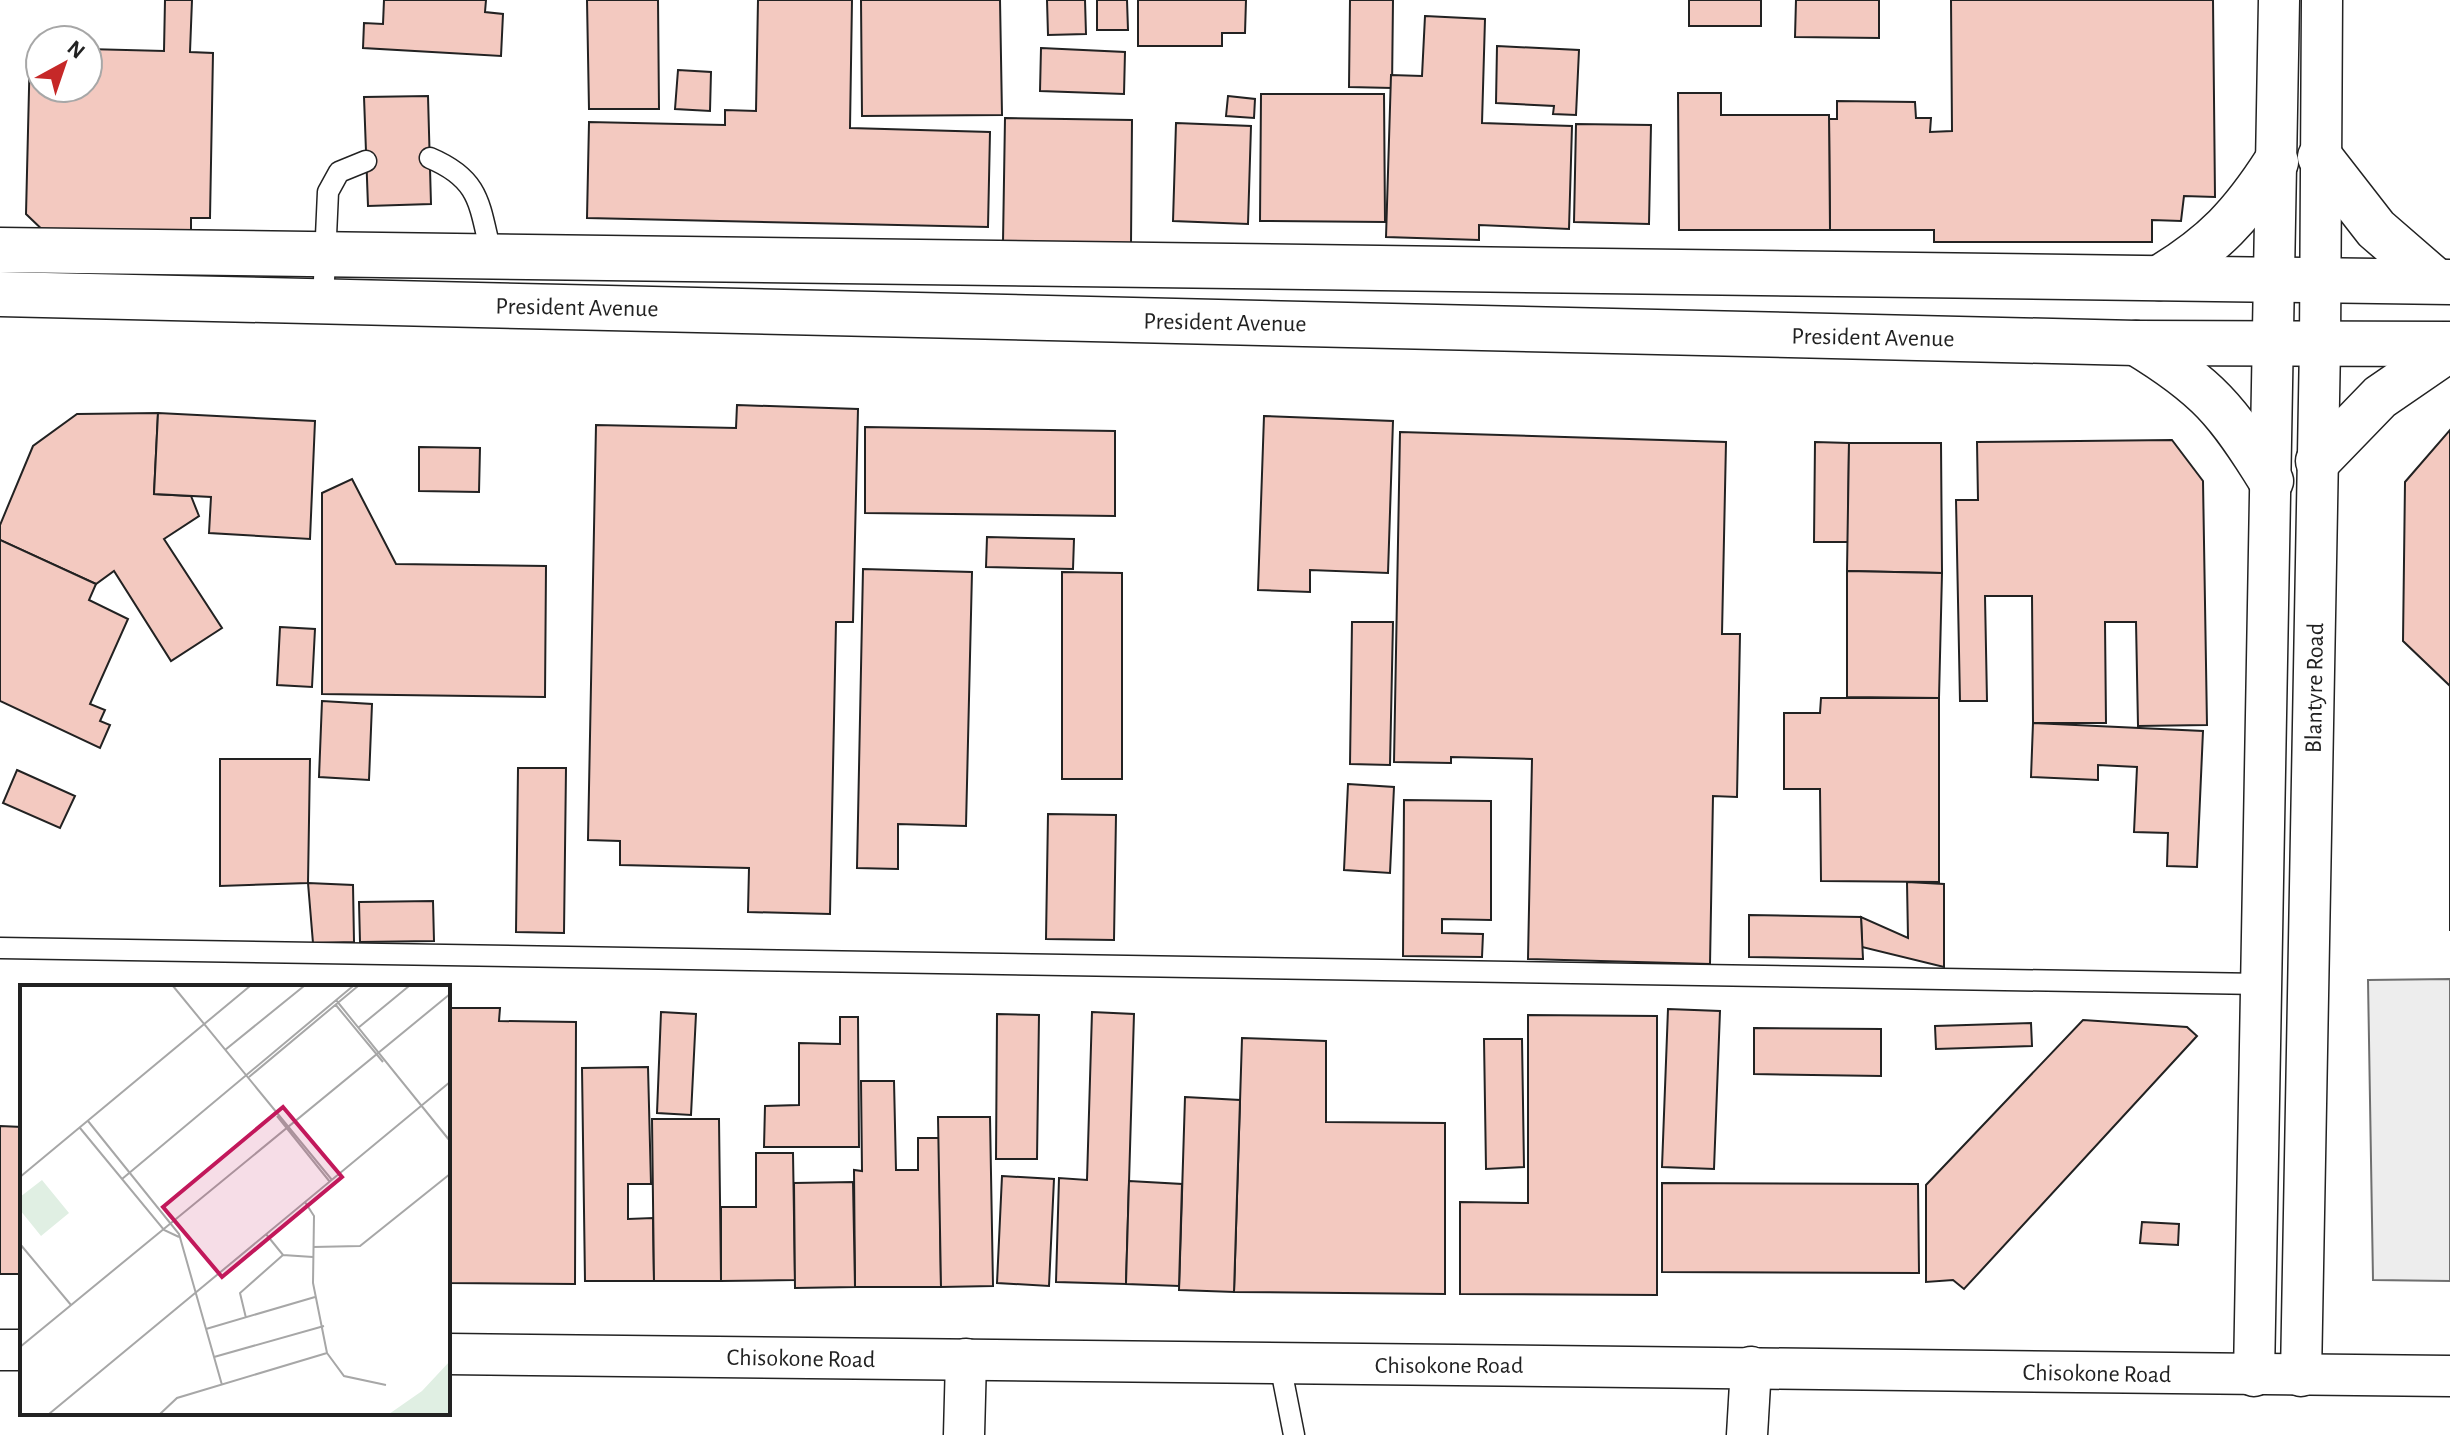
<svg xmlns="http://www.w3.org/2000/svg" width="2450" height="1435" viewBox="0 0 2450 1435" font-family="'Alegreya Sans',sans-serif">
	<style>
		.parking { fill: #ededed; stroke: #6f6f6f; stroke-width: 2 }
		.building { fill: #f3c9c0; stroke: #222; stroke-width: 2 }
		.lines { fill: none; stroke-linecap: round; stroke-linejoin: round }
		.lane-casing { stroke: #222; stroke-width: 23 }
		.street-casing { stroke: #222; stroke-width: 43 }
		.secondary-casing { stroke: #222; stroke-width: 47 }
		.lane { stroke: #fff; stroke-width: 20 }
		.street { stroke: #fff; stroke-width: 40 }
		.secondary { stroke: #fff; stroke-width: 44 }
		.labels { text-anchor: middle; stroke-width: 6; stroke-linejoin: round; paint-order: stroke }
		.street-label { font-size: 24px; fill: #222; stroke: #fff }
		.inset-road { fill: none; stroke: #a7a7a7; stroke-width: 2 }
		.view { fill: #c2185b; fill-opacity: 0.15; stroke: #c2185b; stroke-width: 4 }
		.inset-edge { fill: none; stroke: #222; stroke-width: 4 }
	</style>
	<rect width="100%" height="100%" fill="#fff"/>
	<path class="parking" d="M2450 979V1281L2373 1280 2368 980Z"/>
	<g class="building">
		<path d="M165 0H192L190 52 213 53 210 218H191V243L51 238 26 214 30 48H40V88H88V49L164 51Z"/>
		<path d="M384 0H486L485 12 503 14 501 56 363 48 364 23 383 24Z"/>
		<path d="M587 0H658L659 109H589Z"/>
		<path d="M758 0H852L850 128 990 132 988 227 587 218 589 122 725 125V110L756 111Z"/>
		<path d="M861 0H1000L1002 115 862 116Z"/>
		<path d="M1047 0H1085L1086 34 1048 35Z"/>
		<path d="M1097 0H1127L1128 30H1097Z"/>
		<path d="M1138 0H1246L1245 33H1222V46H1138Z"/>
		<path d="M1350 0H1393L1392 88 1349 87Z"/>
		<rect x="1689" y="0" width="72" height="26"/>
		<path d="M1796 0H1879V38L1795 37Z"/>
		<path d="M1951 0H2213L2215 197 2184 196 2181 221 2152 220V242H1934V230H1830L1829 119H1837V101L1915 102 1916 118H1931L1930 132 1952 131Z"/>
		<path d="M1425 16 1485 19 1482 123 1572 126 1569 229 1479 225V240L1386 237 1391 75 1422 76Z"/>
		<path d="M1497 46 1579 50 1576 115 1553 114 1554 106 1496 103Z"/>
		<path d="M1041 48 1125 52 1124 94 1040 91Z"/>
		<path d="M678 70 711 72 710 111 675 109Z"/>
		<path d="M1678 93H1721V115H1829L1830 230H1679Z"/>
		<path d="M1261 94H1384L1385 222 1260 221Z"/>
		<path d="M428 96 431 204 368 206 364 97Z"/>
		<path d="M1228 96 1255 99 1254 118 1226 116Z"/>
		<path d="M1005 118 1132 120 1131 245 1003 242Z"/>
		<path d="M1176 123 1251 126 1248 224 1173 221Z"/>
		<path d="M1576 124 1651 125 1649 224 1574 222Z"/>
		<path d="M737 405 858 409 853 622H836L830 914 748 912 749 868 620 865V841L588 840 596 425 736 428Z"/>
		<path d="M158 413 154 494 191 496 199 516 164 539 222 628 171 661 114 571 96 584 0 540V525L33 446 77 414Z"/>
		<path d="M158 413 315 421 310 539 209 533 211 497 154 494Z"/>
		<path d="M1264 416 1393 421 1388 573 1310 570V592L1258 590Z"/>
		<path d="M865 427 1115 431V516L865 513Z"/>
		<path d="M2450 430V931V686L2403 641 2405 482Z"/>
		<path d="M1400 432 1726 442 1722 634H1740L1737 797 1713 796 1710 964 1528 959 1532 759 1451 757V763L1394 762Z"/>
		<path d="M2172 440 2203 481 2207 725 2138 726 2136 622H2105L2106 723H2033L2032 596H1985L1987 701H1960L1956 500H1978L1977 442Z"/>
		<path d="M1815 442 1849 443 1848 542H1814Z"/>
		<path d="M1849 443H1941L1942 573 1847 571Z"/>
		<path d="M419 447 480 448 479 492 419 491Z"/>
		<path d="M352 479 396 564 546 566 545 697 322 694V493Z"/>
		<path d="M987 537 1074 539 1073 569 986 567Z"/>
		<path d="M0 540 96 584 89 600 128 619 90 704 105 710 100 721 110 725 100 748 0 701Z"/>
		<path d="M863 569 972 572 966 826 898 824V869L857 868Z"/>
		<path d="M1847 571 1942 573 1939 698 1847 697Z"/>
		<path d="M1062 572 1122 573V779H1062Z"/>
		<path d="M1352 622H1393L1390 765 1350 764Z"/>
		<path d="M280 627 315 629 312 687 277 685Z"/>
		<path d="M1821 698H1939V882L1821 881 1820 789H1784V713H1820Z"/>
		<path d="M322 701 372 704 369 780 319 777Z"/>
		<path d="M2033 723 2203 731 2197 867 2167 866 2168 833 2134 832 2137 767 2098 765V780L2031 777Z"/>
		<path d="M220 759H310L308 883 220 886Z"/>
		<path d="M518 768H566L564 933 516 932Z"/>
		<path d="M17 770 75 796 60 828 3 803Z"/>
		<path d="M1348 784 1394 787 1390 873 1344 870Z"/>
		<path d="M1404 800 1491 801V920L1442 919V933L1483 934 1482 957 1403 956Z"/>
		<path d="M1048 814 1116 815 1114 940 1046 939Z"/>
		<path d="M1907 882 1944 884V967L1862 947 1861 917 1908 938Z"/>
		<path d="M308 883 353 885 354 942 313 943Z"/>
		<path d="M433 901 434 941 360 942 359 902Z"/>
		<path d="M1749 915 1861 917 1863 959 1749 957Z"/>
		<path d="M448 1008H500L499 1021 576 1022 575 1284 448 1283Z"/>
		<path d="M1668 1009 1720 1011 1714 1169 1662 1167Z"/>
		<path d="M661 1012 696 1014 691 1115 657 1113Z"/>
		<path d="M1092 1012 1134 1014 1126 1284 1056 1282 1059 1178 1087 1180Z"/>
		<path d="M997 1014 1039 1015 1037 1159H996Z"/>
		<path d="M1528 1015 1657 1016V1295L1460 1294V1202L1528 1203Z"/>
		<path d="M840 1017H858L859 1147H764L765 1106 799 1105V1043L840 1044Z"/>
		<path d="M2083 1020 2187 1027 2197 1036 1964 1289 1953 1280 1926 1282V1185Z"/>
		<path d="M2031 1023 2032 1046 1936 1049 1935 1026Z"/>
		<path d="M1754 1028 1881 1029V1076L1754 1074Z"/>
		<path d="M1242 1038 1326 1041V1122L1445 1123V1294L1234 1292Z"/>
		<path d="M1484 1039H1522L1524 1167 1486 1169Z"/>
		<path d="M648 1067 651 1184H628V1219L653 1218 654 1281H585L582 1068Z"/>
		<path d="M861 1081H894L896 1170H918V1138H939L941 1287H855L854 1170 862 1171Z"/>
		<path d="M1185 1097 1240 1100 1234 1292 1179 1290Z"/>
		<path d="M938 1117H990L993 1286 941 1287Z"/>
		<path d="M652 1119H719L721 1281H654Z"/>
		<path d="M0 1126 22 1127V1274H0Z"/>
		<path d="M756 1153H793L795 1280 721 1281V1207H756Z"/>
		<path d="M1002 1176 1054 1179 1049 1286 997 1283Z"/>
		<path d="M1129 1181 1182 1184 1179 1286 1126 1284Z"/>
		<path d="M853 1182 855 1287 795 1288 794 1183Z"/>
		<path d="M1662 1183 1918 1184 1919 1273 1662 1272Z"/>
		<path d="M2142 1222 2179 1224 2178 1245 2140 1243Z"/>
	</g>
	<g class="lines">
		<defs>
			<g id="lane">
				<path d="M430 158C482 180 479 206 492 257"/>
				<path d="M323 302 328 192 339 172 366 161"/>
				<path d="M0 948 2261 984"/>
				<path d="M1280 1364 1294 1435"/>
			</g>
			<g id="street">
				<path d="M0 1350H22"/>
				<path d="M448 1354 2450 1376"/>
				<path d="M2254 1376 2279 0"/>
				<path d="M2301 1376 2320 345 2322 0"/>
				<path d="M964 1435 966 1359"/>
				<path d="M1747 1435 1751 1367"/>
			</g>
			<g id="secondary">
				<path d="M2320 157 2376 229 2436 281"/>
				<path d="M0 250 2450 282"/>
				<path d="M2159 278C2214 245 2242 215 2276 162"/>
				<path d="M0 294 2136 343 2450 344"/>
				<path d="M2136 343C2207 386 2228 411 2271 481"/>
				<path d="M2318 461 2380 397 2450 349"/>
			</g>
		</defs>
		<use href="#lane" class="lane-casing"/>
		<use href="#street" class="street-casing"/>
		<use href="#secondary" class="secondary-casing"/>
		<use href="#lane" class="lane"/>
		<use href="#street" class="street"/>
		<use href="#secondary" class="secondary"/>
	</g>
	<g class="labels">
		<g class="street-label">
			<text transform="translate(577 307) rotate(1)" y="8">President Avenue</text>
			<text transform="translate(1225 322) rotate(1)" y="8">President Avenue</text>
			<text transform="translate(1873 337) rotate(1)" y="8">President Avenue</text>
			<text transform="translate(2314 688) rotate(-89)" y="8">Blantyre Road</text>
			<text transform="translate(801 1358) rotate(1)" y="8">Chisokone Road</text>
			<text x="1449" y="1373">Chisokone Road</text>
			<text transform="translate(2097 1373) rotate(1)" y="8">Chisokone Road</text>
		</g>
	</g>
	<g transform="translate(20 985)">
		<rect width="430" height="430" fill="#fff"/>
		<path d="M22 195 49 228 21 251 0 225V212ZM430 376V429H369L402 406Z" fill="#e0efe3"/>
		<path class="inset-road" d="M153 1 312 195M316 15 430 156M315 19 363 77M338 43 389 1M205 65 284 1M229 92 338 1M257 131 310 197M68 136 159 249 202 400M60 143 144 245 159 252M0 192 230 1M102 194 333 1M285 217 294 231 293 298 307 368M246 249 263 270 293 272M0 259 51 320M293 262 340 261 430 189M226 333 220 308 263 270M186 344 295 312M0 362 430 9M307 368 324 391 366 400M194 372 304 341M29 429 430 97M140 429 157 413 307 368"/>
		<path class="view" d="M263 122 322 192 202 292 143 222Z"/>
		<rect width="430" height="430" class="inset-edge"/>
	</g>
	<g transform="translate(64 64) rotate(40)"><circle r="38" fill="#ffffff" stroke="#a7a7a7" stroke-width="2"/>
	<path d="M0-6L14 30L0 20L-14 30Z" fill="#c62828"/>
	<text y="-12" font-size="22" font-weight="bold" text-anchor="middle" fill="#222222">N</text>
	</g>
</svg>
